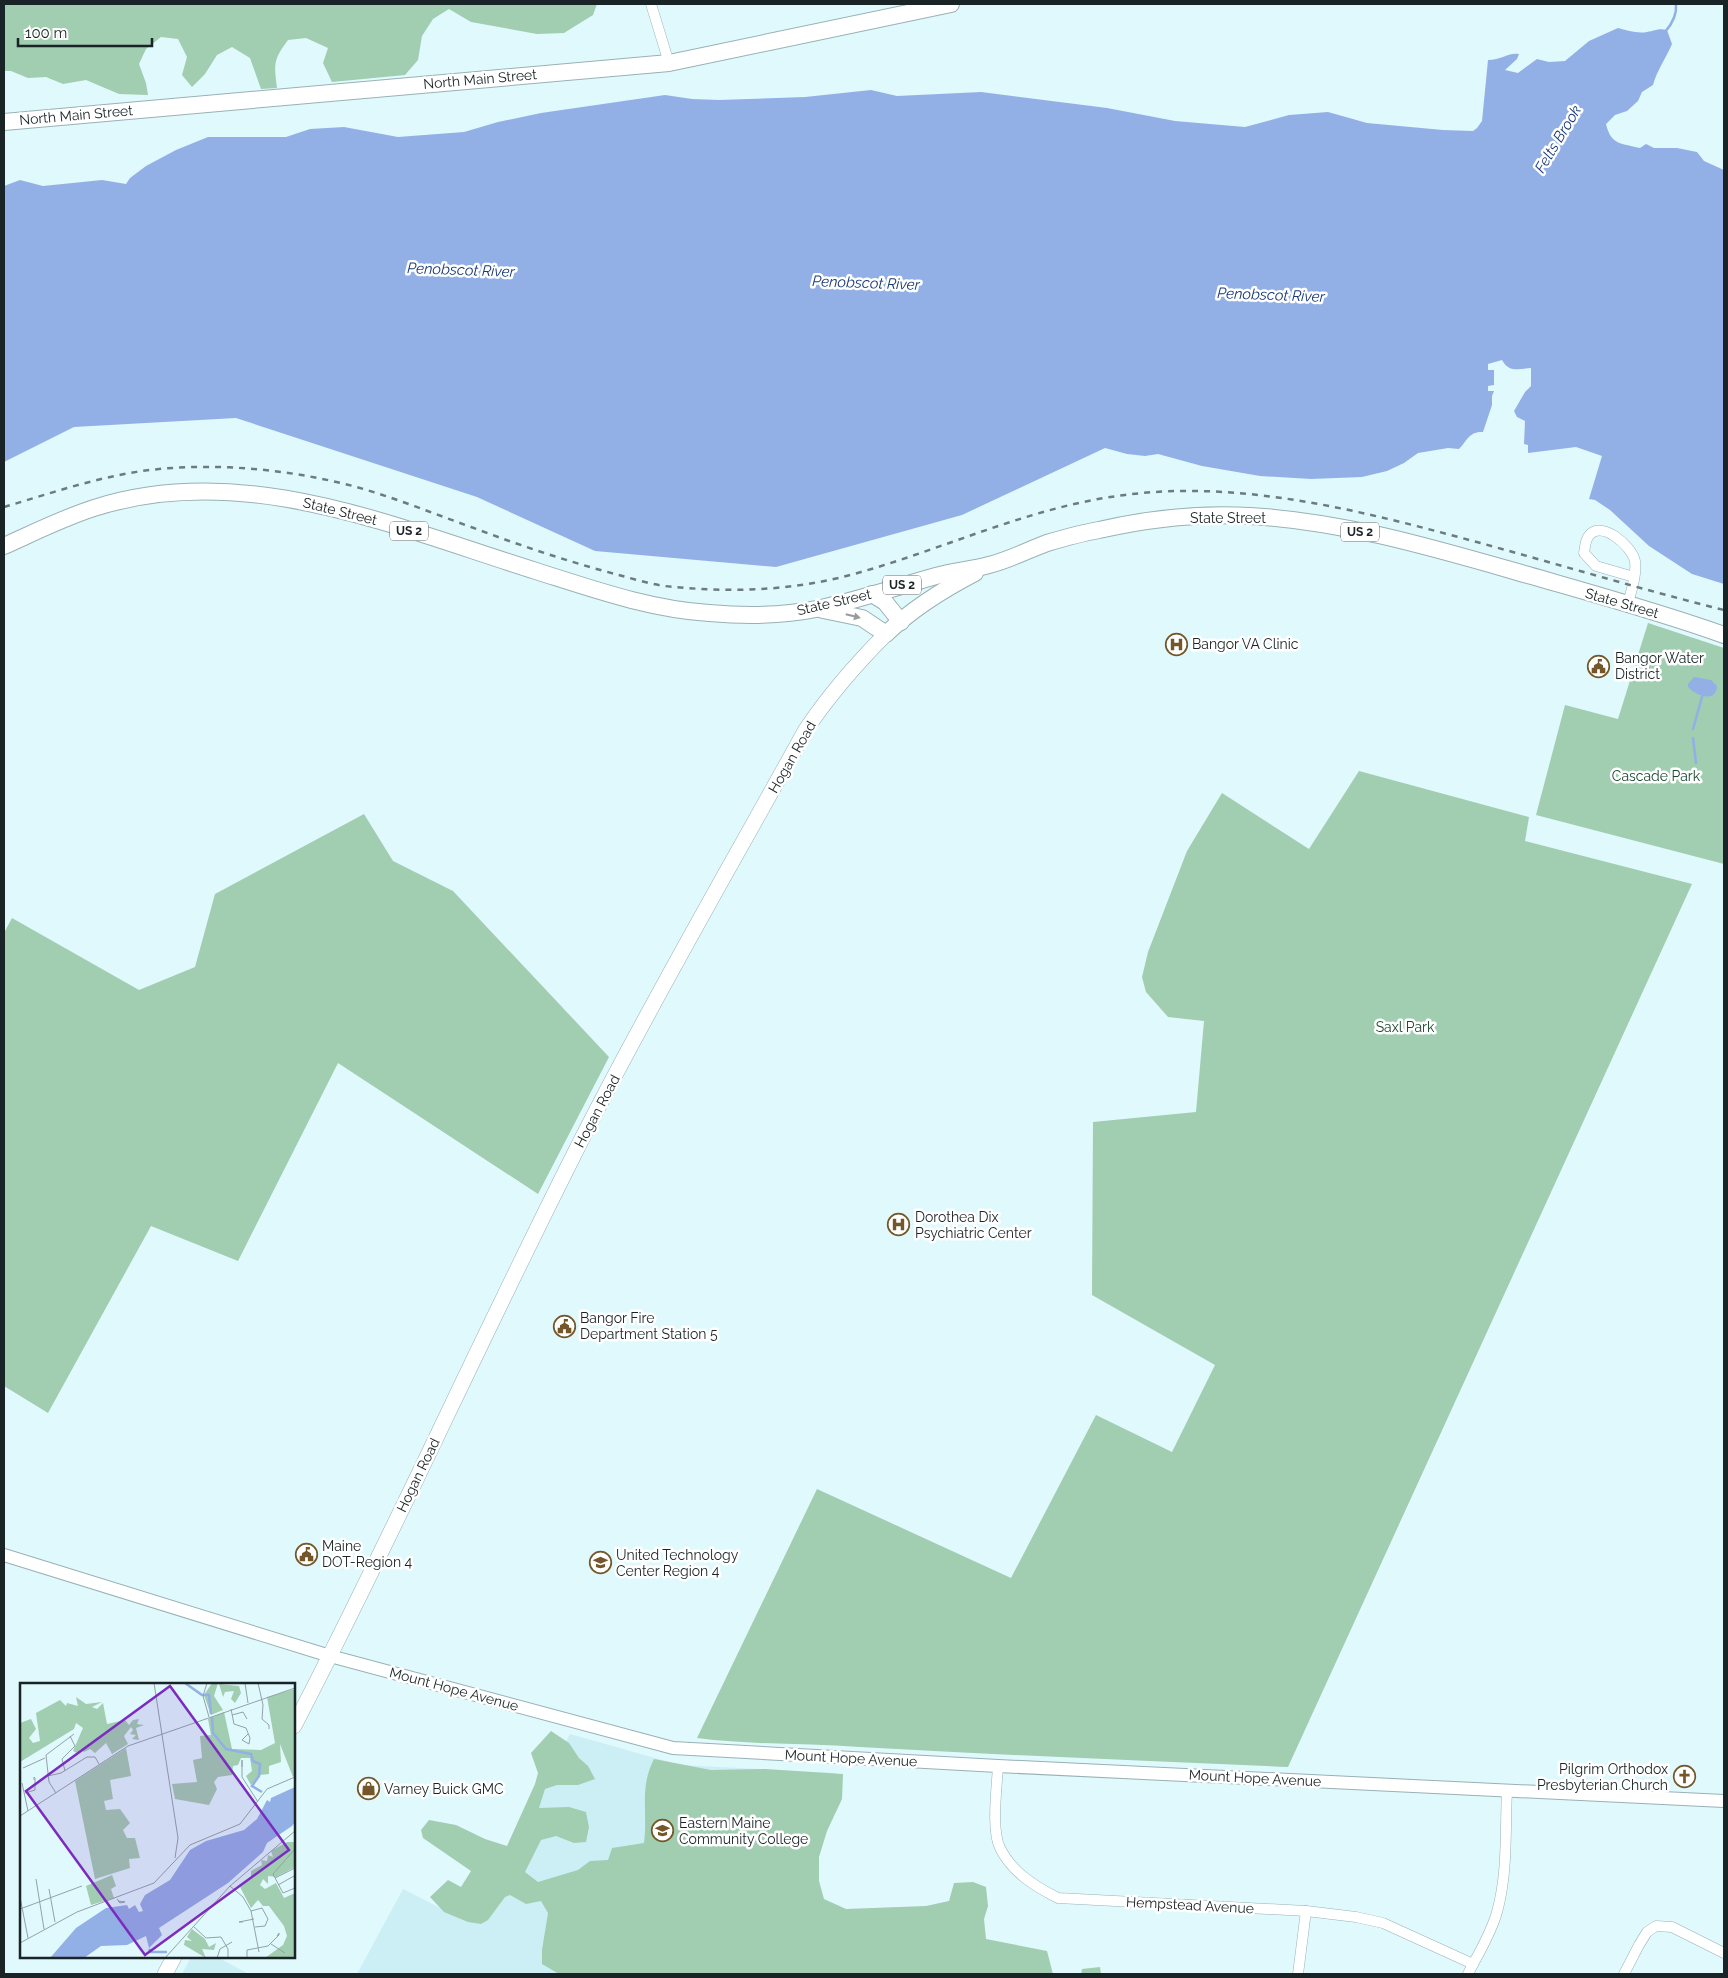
<svg xmlns="http://www.w3.org/2000/svg" width="1728" height="1978" viewBox="0 0 1728 1978" font-family="Raleway,sans-serif">
	<style>
		.built { fill: #cceff5 }
		.green { fill: #a1cdb0 }
		.water { fill: #92b0e6 }
		.lines { fill: none; stroke-linecap: round; stroke-linejoin: round }
		.stream { stroke: #92b0e6; stroke-width: 2.5 }
		.minor-casing { stroke: #99b1b5; stroke-width: 11 }
		.tertiary-casing { stroke: #99b1b5; stroke-width: 14 }
		.secondary-casing { stroke: #99b1b5; stroke-width: 16 }
		.primary-casing { stroke: #99b1b5; stroke-width: 18 }
		.minor { stroke: #fff; stroke-width: 10 }
		.tertiary { stroke: #fff; stroke-width: 12 }
		.secondary { stroke: #fff; stroke-width: 15 }
		.primary { stroke: #fff; stroke-width: 16 }
		.rail { stroke: #6b7b7e; stroke-width: 2.5; stroke-dasharray: 6 6; stroke-linecap: butt }
		.oneway { fill: #989c9d }
		.labels { text-anchor: middle; stroke-width: 5; stroke-linejoin: round; paint-order: stroke }
		.shield { fill: #fff; stroke: #5f6566; stroke-width: 1 }
		.shield-label { font-size: 12px; font-weight: bold; fill: #1a2325 }
		.street-label { font-size: 14px; fill: #1a2325; stroke: #fff }
		.poi-label { font-size: 14px; fill: #1a2325; stroke: #fff; text-anchor: start }
		.park-label { font-size: 14px; fill: #1b4a30; stroke: #fff }
		.water-label { font-size: 15px; font-style: italic; fill: #173978; stroke: #fff }
		.inset-river { fill: none; stroke: #92b0e6; stroke-width: 2.5 }
		.inset-road { fill: none; stroke: #91a3a7; stroke-width: 1 }
		.view { fill: #7b2cbf; fill-opacity: 0.15; stroke: #7b2cbf; stroke-width: 2.5 }
		.inset-edge { fill: none; stroke: #1a2325; stroke-width: 2.5 }
	</style>
	<rect width="100%" height="100%" fill="#e0f9fd"/>
	<g class="built">
		<path d="M570 1734 680 1765 835 1773 740 1974H357L403 1889 468 1922Z"/>
		<path d="M191 1957H217L249 1974H182Z"/>
	</g>
	<g class="green">
		<path d="M4 4H597L593 15 564 33 537 34 471 22 449 9 433 19 422 36 418 60 405 75 332 82 323 63 328 48 306 38 288 40C273 60 274 64 277 88L261 89 250 58 232 47 217 55 205 74 192 87 182 75 187 57 178 39 161 37 146 49 139 64 146 83 148 95 119 94 86 80 63 84 46 77 28 78 11 71H4Z"/>
		<path d="M1648 623 1724 648V864L1536 815 1565 705 1618 719Z"/>
		<path d="M1359 771 1529 817 1525 841 1692 884 1288 1767C1145 1761 1002 1755 860 1747 805 1743 751 1745 697 1738L817 1489 1011 1578 1096 1415 1172 1452 1215 1365 1092 1295 1093 1122 1196 1112 1204 1021 1168 1017 1146 992 1142 977 1148 952 1187 851 1222 793 1309 849Z"/>
		<path d="M364 814 393 861 453 891 609 1057 538 1194 338 1063 238 1261 151 1226 48 1413 4 1386V933L12 918 139 990 195 967 215 894Z"/>
		<path d="M551 1731 569 1743 579 1758 588 1766 595 1779 578 1785H557L545 1789 539 1808 569 1807 586 1812 589 1827 586 1842 574 1843 556 1836 541 1840 525 1872 538 1882 578 1870 590 1861 608 1860 612 1848 644 1843C648 1811 639 1788 654 1759L711 1770 765 1769 843 1774 842 1799 827 1831 819 1857V1881L824 1899 846 1909 926 1906 949 1901 954 1883 973 1882 986 1887 988 1906 984 1919 986 1939 1047 1951 1053 1974H559L542 1964V1950L548 1913 541 1901 526 1904 510 1895 505 1897 488 1920 481 1924 468 1922 444 1912 430 1897 448 1880 461 1887 471 1871 423 1838 421 1830 429 1820 456 1825 485 1839 507 1846 535 1784 538 1773 531 1753Z"/>
		<path d="M1100 1967 1101 1974H1081L1082 1969Z"/>
	</g>
	<g class="water">
		<path d="M1618 28C1627 30 1637 34 1647 32 1655 31 1658 28 1667 30L1672 44C1666 58 1657 70 1653 85L1642 92 1638 101 1627 111 1615 115 1606 124C1611 145 1620 143 1640 148L1646 144 1654 148H1677L1697 152 1704 161 1724 170V584L1692 574 1649 546 1610 510 1595 500 1589 499 1602 456 1576 447 1528 453V445L1524 444 1525 421 1517 417 1514 411 1525 392 1531 386V368C1519 369 1509 373 1502 360L1488 364V370H1494V385L1488 386V391H1494L1492 396V405L1483 432C1469 431 1467 441 1459 449L1448 448 1418 453 1404 463 1387 471 1362 477 1311 479 1260 476 1202 466 1158 454 1145 456 1127 454 1105 448 962 515 776 567 595 551 477 497 236 418 74 427 4 462V186L20 180 43 186 102 180 126 184 130 178 146 166 176 150 208 137H286L310 129 344 127 398 137 464 132 498 122 541 113 665 95 692 99 719 100 805 97 871 90 897 96 981 92 1107 108 1175 121 1245 127 1289 115 1328 112 1367 123 1443 130 1473 131 1477 128 1482 121 1488 60C1502 60 1508 52 1519 54L1517 59 1505 70 1518 73 1537 59 1549 62 1565 61 1589 41Z"/>
		<path d="M1694 677 1711 680 1717 686C1716 704 1695 695 1688 687V684Z"/>
	</g>
	<g class="lines">
		<g class="stream">
			<path d="M1665 32C1672 24 1677 14 1676 4"/>
			<path d="M1693 729 1702 697"/>
			<path d="M1693 738 1696 763"/>
		</g>
		<defs>
			<g id="minor">
				<path d="M651 4 669 63"/>
				<path d="M1628 604C1631 591 1637 575 1635 561 1632 546 1600 518 1588 537 1585 542 1585 548 1584 553L1596 566 1634 577"/>
				<path d="M998 1766C997 1786 991 1830 1000 1848 1012 1872 1034 1886 1058 1898L1306 1911 1356 1917 1383 1923 1473 1964"/>
				<path d="M1298 1974 1306 1911"/>
				<path d="M1468 1974C1478 1954 1491 1934 1497 1912 1508 1873 1505 1830 1507 1790"/>
				<path d="M1624 1974 1639 1945 1647 1932 1656 1926 1672 1927 1724 1953"/>
			</g>
			<path id="tertiary" d="M4 1555 330 1656 673 1748 998 1766 1724 1801"/>
			<g id="secondary">
				<path d="M294 1726C397 1528 487 1324 589 1125 657 992 733 862 805 731 829 695 856 664 886 634"/>
				<path d="M165 1974 174 1957"/>
			</g>
			<g id="primary">
				<path d="M4 122 669 63 951 4"/>
				<path d="M4 546C33 533 63 518 94 508 243 460 395 527 536 571 593 589 649 609 709 613 744 616 782 616 816 609 856 601 896 587 936 576 953 571 971 570 989 565 1009 560 1028 550 1047 543 1064 538 1082 533 1099 530 1147 519 1200 513 1250 516 1344 521 1437 549 1528 575 1594 594 1660 612 1724 635"/>
				<path d="M872 594 885 602 901 622"/>
				<path d="M823 610 862 618 886 634C912 609 944 589 975 573"/>
			</g>
		</defs>
		<use href="#minor" class="minor-casing"/>
		<use href="#tertiary" class="tertiary-casing"/>
		<use href="#secondary" class="secondary-casing"/>
		<use href="#primary" class="primary-casing"/>
		<use href="#minor" class="minor"/>
		<use href="#tertiary" class="tertiary"/>
		<use href="#secondary" class="secondary"/>
		<use href="#primary" class="primary"/>
		<path class="rail" d="M4 507C55 492 106 474 159 469 224 463 291 470 353 486 393 497 432 513 471 527 519 545 566 561 615 574 634 579 655 586 675 587 738 593 800 590 861 572 949 547 1033 506 1125 495 1244 479 1370 513 1484 544 1564 566 1644 590 1724 610"/>
	</g>
	<defs><path id="oneway-solid" d="M-6-.8H1V-3.2L6.5 0L1 3.2V.8H-6Z" transform="scale(1.25)"/></defs>
	<use class="oneway" href="#oneway-solid" transform="translate(853 616) rotate(14)"/>
	<defs>
		<symbol id="hospital-ring" viewBox="-11 -11 22 22"><circle r="9.5" fill="#fff" stroke="#73572a" stroke-width="1.5"/><path d="M-5-5h3v3.5h4V-5h3V5h-3V1.5h-4V5h-3Z" fill="#73572a"/></symbol>
		<symbol id="civic-ring" viewBox="-11 -11 22 22"><circle r="9.5" fill="#fff" stroke="#73572a" stroke-width="1.5"/><path d="M-.6-6.5H3V-4.5H.6V-3L4-1V1h2V6H-6V1h2V-1L-.6-3ZM-1.2 2.5V6h2.4V2.5Z" fill="#73572a"/></symbol>
		<symbol id="school-ring" viewBox="-11 -11 22 22"><circle r="9.5" fill="#fff" stroke="#73572a" stroke-width="1.5"/><path d="M0-5L7-2L0 1L-7-2ZM-4 1L0 2.5L4 1V4Q0 6-4 4Z" fill="#73572a"/></symbol>
		<symbol id="church-ring" viewBox="-11 -11 22 22"><circle r="9.5" fill="#fff" stroke="#73572a" stroke-width="1.5"/><path d="M-1.2-6h2.4v3.5h3.3v2.4h-3.3V6h-2.4V-.1h-3.3v-2.4h3.3Z" fill="#73572a"/></symbol>
		<symbol id="shop-ring" viewBox="-11 -11 22 22"><circle r="9.5" fill="#fff" stroke="#73572a" stroke-width="1.5"/><path d="M-5-2.5h2.3a2.7 3.5 0 0 1 5.4 0H5L5.5 6h-11ZM-1.5-2.5h3a1.5 2.3 0 0 0-3 0Z" fill="#73572a"/></symbol>
		<symbol id="university-ring" viewBox="-11 -11 22 22"><circle r="9.5" fill="#fff" stroke="#73572a" stroke-width="1.5"/><path d="M0-5L7-2L0 1L-7-2ZM-4 1L0 2.5L4 1V4Q0 6-4 4Z" fill="#73572a"/></symbol>
	</defs>
	<g fill-rule="evenodd">
		<use href="#hospital-ring" x="1164" y="632" width="25" height="25"/>
		<use href="#civic-ring" x="1586" y="654" width="25" height="25"/>
		<use href="#hospital-ring" x="886" y="1212" width="25" height="25"/>
		<use href="#civic-ring" x="552" y="1314" width="25" height="25"/>
		<use href="#civic-ring" x="294" y="1542" width="25" height="25"/>
		<use href="#school-ring" x="588" y="1550" width="25" height="25"/>
		<use href="#church-ring" x="1672" y="1764" width="25" height="25"/>
		<use href="#shop-ring" x="356" y="1776" width="25" height="25"/>
		<use href="#university-ring" x="650" y="1818" width="25" height="25"/>
	</g>
	<g class="labels">
		<g class="shield">
			<rect x="390" y="521.5" width="38" height="19" rx="4"/>
			<rect x="1341" y="522.5" width="38" height="19" rx="4"/>
			<rect x="883" y="575.5" width="38" height="19" rx="4"/>
		</g>
		<g class="shield-label">
			<text x="409" y="535">US 2</text>
			<text x="1360" y="536">US 2</text>
			<text x="902" y="589">US 2</text>
		</g>
		<g class="street-label">
			<text transform="translate(480 79) rotate(-5)" y="5">North Main Street</text>
			<text transform="translate(76 115) rotate(-5)" y="5">North Main Street</text>
			<text transform="translate(340 511) rotate(14)" y="5">State Street</text>
			<text x="1228" y="523">State Street</text>
			<text transform="translate(834 602) rotate(-13)" y="5">State Street</text>
			<text transform="translate(1622 603) rotate(16)" y="5">State Street</text>
			<text transform="translate(792 757) rotate(-60)" y="5">Hogan Road</text>
			<text transform="translate(597 1111) rotate(-62)" y="5">Hogan Road</text>
			<text transform="translate(418 1475) rotate(-64)" y="5">Hogan Road</text>
			<text transform="translate(454 1689) rotate(15)" y="5">Mount Hope Avenue</text>
			<text transform="translate(851 1758) rotate(3)" y="5">Mount Hope Avenue</text>
			<text transform="translate(1255 1778) rotate(3)" y="5">Mount Hope Avenue</text>
			<text transform="translate(1190 1905) rotate(3)" y="5">Hempstead Avenue</text>
		</g>
		<g class="poi-label">
			<text x="1192" y="649">Bangor VA Clinic</text>
			<text x="1615" y="663">Bangor Water<tspan x="1615" dy="16">District</tspan></text>
			<text x="915" y="1222">Dorothea Dix<tspan x="915" dy="16">Psychiatric Center</tspan></text>
			<text x="580" y="1323">Bangor Fire<tspan x="580" dy="16">Department Station 5</tspan></text>
			<text x="322" y="1551">Maine<tspan x="322" dy="16">DOT-Region 4</tspan></text>
			<text x="616" y="1560">United Technology<tspan x="616" dy="16">Center Region 4</tspan></text>
			<text x="1668" y="1774" text-anchor="end">Pilgrim Orthodox<tspan x="1668" dy="16">Presbyterian Church</tspan></text>
			<text x="384" y="1794">Varney Buick GMC</text>
			<text x="679" y="1828">Eastern Maine<tspan x="679" dy="16">Community College</tspan></text>
		</g>
		<g class="park-label">
			<text x="1656" y="781">Cascade Park</text>
			<text x="1405" y="1032">Saxl Park</text>
		</g>
		<g class="water-label">
			<text transform="translate(1558 139) rotate(-59)" y="5">Felts Brook</text>
			<text transform="translate(461 270) rotate(2)" y="5">Penobscot River</text>
			<text transform="translate(866 283) rotate(2)" y="5">Penobscot River</text>
			<text transform="translate(1271 295) rotate(2)" y="5">Penobscot River</text>
		</g>
	</g>
	<g transform="translate(20 1683)">
		<rect width="275" height="275" fill="#e0f9fd"/>
		<path d="M192 0H198L194 13 203 27 191 32 184 12ZM199 1 219 3 221 10 215 20 211 16 214 8 205 9 203 14ZM275 6V93L273 94 260 61 261 79 249 83V91L240 92 231 102 226 93 232 88 230 75H221L218 82 213 83 212 92 198 94 194 99 197 106 189 122 155 116 152 101 177 99 173 77 182 75 180 53 191 52 188 36 204 29 212 66 241 67 255 60 247 14ZM56 14 66 21 82 19 72 24 77 26 83 20 87 41 105 37 109 42 113 37 119 36 117 41 124 42 116 45 119 57 112 56 116 52 110 51 113 47 111 44 104 53 108 61 92 71 86 60 75 70 70 66 64 69 61 66 59 71 53 68 63 45 56 40 54 46 0 79V40L11 36 16 46 9 55 13 60 20 58 16 30 40 17 46 23 47 20 58 23ZM106 65 111 93 90 97 93 116 84 118 86 127 100 126 110 140 103 147 107 155H115L120 175 109 176 110 185 75 196 55 98ZM275 155V184L256 194 248 193V201L243 196 240 202 245 206 256 200 264 215 275 210V275H245L263 262 267 253 264 243 249 223H243L238 217 231 225 219 202 231 194V188L242 182 241 177 247 178 248 172 253 174 251 168 267 159H274ZM92 192 96 203 91 206 94 215 71 222 66 203ZM172 246 185 256 189 264 196 260 194 267 182 266 186 275 164 262 165 257 172 258 167 254Z" fill="#a1cdb0"/>
		<path d="M275 104V139L272 143 247 160 243 169 208 200 139 245 142 252 129 265 126 253 107 262 81 263 64 275H30L56 245 86 225 107 222 109 226 115 222 119 229 123 228 120 221 125 212 150 197 170 167 186 158 224 147 237 136 247 117 250 119 251 115Z" fill="#92b0e6"/>
		<path class="inset-river" d="M165 0 182 12H189L191 31M192 34 193 50 206 66 231 71 233 78 240 81 239 93 232 103 242 109M129 266 131 269H147"/>
		<path class="inset-road" d="M134 0 158 155 155 175M187 0 183 13 189 34M225 0 228 20M238 0 243 22 242 36 249 42V46M211 26 214 41 226 45 230 55 229 61 222 57 228 51M212 32 223 29 227 36M222 84V77V94L238 119M3 85 25 75M45 88 42 76 55 63 50 53M28 93 41 90 67 74H75L79 81M2 100 8 128M5 110 15 107V95L14 94V97M36 110 29 99 26 72 54 51M0 133 108 63 275 5M275 166 253 191 263 210 275 205M255 195 275 185M16 196 24 246M258 202 274 193M210 203 223 214 231 228 239 269M29 206 35 239M0 214 8 255M97 216 98 217 99 219 100 220 105 219 98 218M0 226 62 203M231 228 242 225 248 236 245 243 235 244M223 239H219L234 236M173 243 186 255 201 254 208 266V275M0 260 57 229 134 200 170 162 220 141 247 106 275 94M251 261 265 270M145 275 210 203 275 148M197 275 200 266 212 259M227 275V267L248 263 259 252V250L257 253"/>
		<path class="view" d="M150 3 269 167 125 272 6 108Z"/>
		<rect width="275" height="275" class="inset-edge"/>
	</g>
	<rect width="1728" height="1978" fill="none" stroke="#1a2325" stroke-width="10"/>
	<path d="M18 38v8h134v-8" fill="none" stroke="#1a2325" stroke-width="2.5"/>
	<text x="25" y="38" font-size="15" fill="#1a2325" stroke="#ffffff" stroke-width="4" paint-order="stroke">100 m</text>
</svg>
